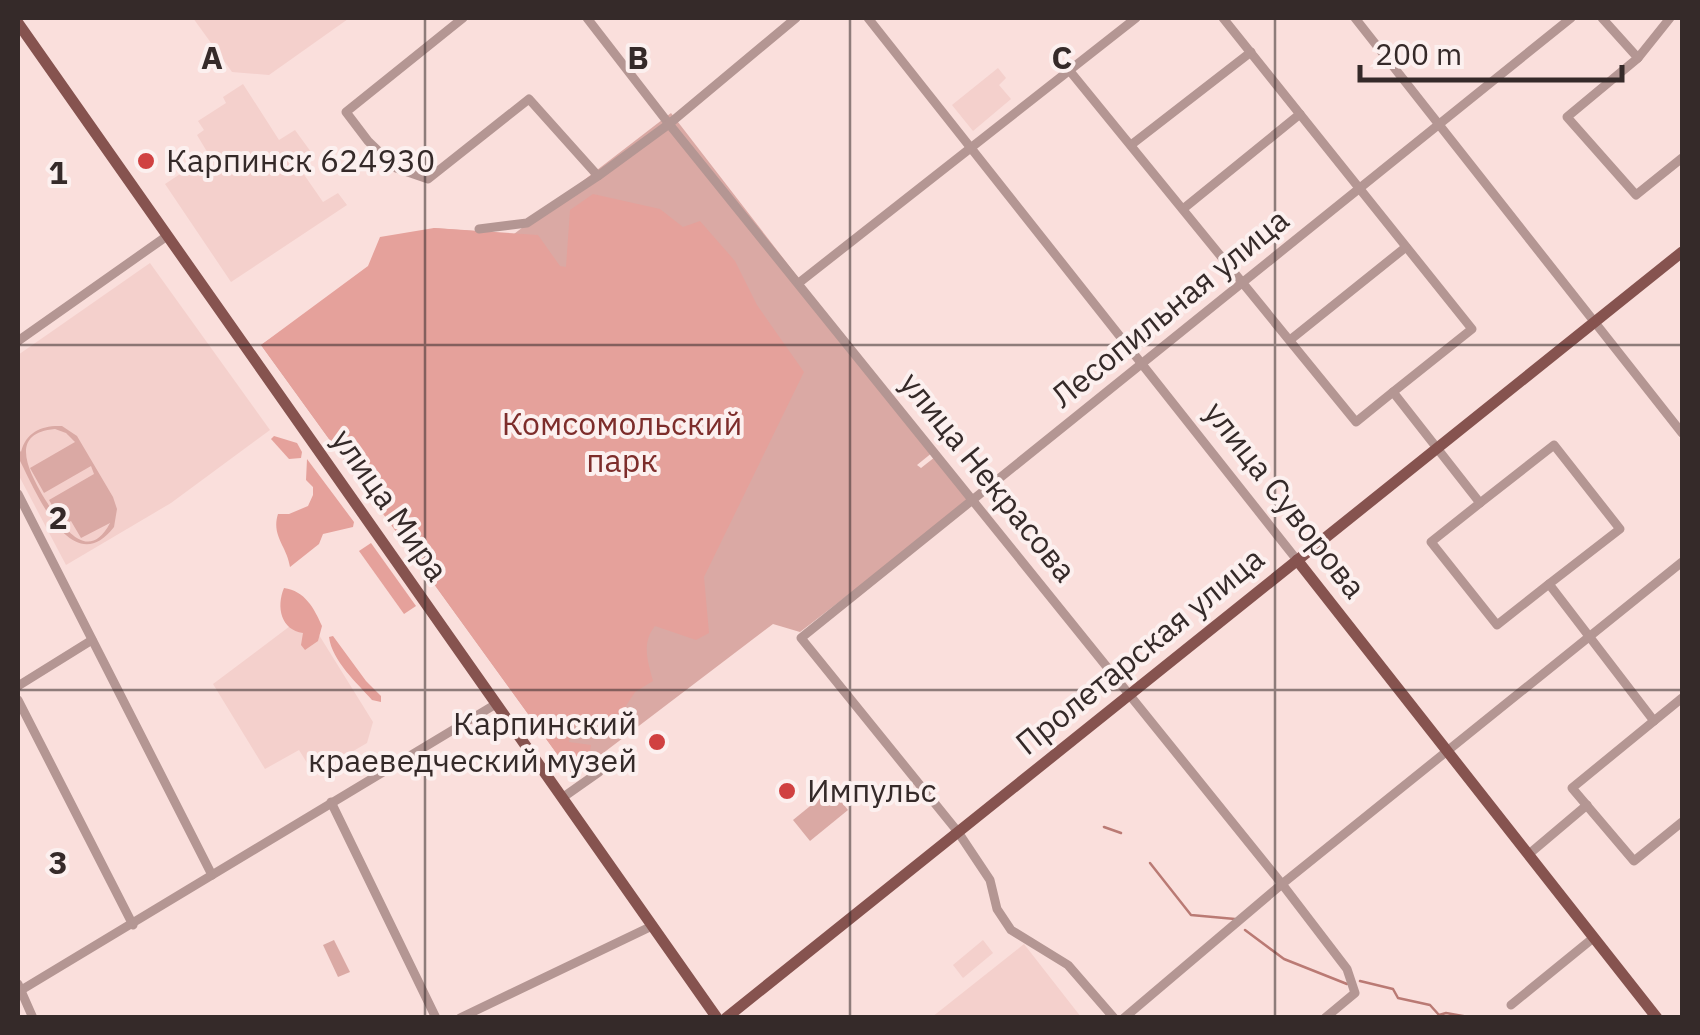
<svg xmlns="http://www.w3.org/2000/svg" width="1700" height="1035" viewBox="0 0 1700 1035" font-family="'IBM Plex Sans',sans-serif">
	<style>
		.built { fill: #f4d0cc }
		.green { fill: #daa9a4; fill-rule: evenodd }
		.forest { fill: #e5a19b }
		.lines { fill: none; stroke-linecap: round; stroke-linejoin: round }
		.stream { stroke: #ba7a74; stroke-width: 2.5 }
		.minor { stroke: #b49693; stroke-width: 9 }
		.major { stroke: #86534f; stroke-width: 11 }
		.grid { fill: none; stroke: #352a29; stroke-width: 2.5; stroke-opacity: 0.55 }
		.poi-dot { fill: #d04141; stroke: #fcf0ef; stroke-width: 4 }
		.labels { text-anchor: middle; stroke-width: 8; stroke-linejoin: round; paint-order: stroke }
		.poi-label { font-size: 32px; fill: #352a29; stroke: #fcf0ef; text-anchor: start }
		.street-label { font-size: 32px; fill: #352a29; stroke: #fcf0ef }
		.park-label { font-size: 32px; fill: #7d2d2b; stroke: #fcf0ef }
		.grid-label { font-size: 32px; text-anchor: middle; font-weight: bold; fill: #352a29; stroke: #fcf0ef; stroke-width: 8; stroke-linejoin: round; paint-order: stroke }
	</style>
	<rect width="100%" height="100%" fill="#fadfdc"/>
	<g class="built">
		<path d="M193 18H347L348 19 269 75 232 72Z"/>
		<path d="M998 68 1006 78 999 85 1011 99 973 131 952 105Z"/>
		<path d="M243 84 279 140 295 130 311 152 296 163 323 202 338 193 347 205 231 282 165 184 209 155 197 135 204 130 198 121 226 103 223 97Z"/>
		<path d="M150 263 270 430 171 503 66 565 18 474V355Z"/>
		<path d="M306 614 373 722 367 743 314 774 299 750 265 769 213 684Z"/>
		<path d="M983 940 993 953 963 978 953 965Z"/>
		<path d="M1024 944 1081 1017H932L1014 952Z"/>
	</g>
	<g class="green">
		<path d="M671 113 933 452 917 465 921 468 935 457 970 501 800 632 773 624 573 776 261 345 434 228 514 234Z"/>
		<path d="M62 426 77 436 113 497 117 509 114 527C71 583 34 487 18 457V448L21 452C26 432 42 425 62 426ZM55 429 66 433 75 442 30 468 44 493 91 466 94 474 49 500 63 525 71 521 81 538 110 523C86 569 57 518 43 496 29 471 8 433 55 429Z"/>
		<path d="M831 789 848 810 810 841 793 820Z"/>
		<path d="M334 940 350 972 338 977 323 945Z"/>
	</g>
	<g class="forest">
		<path d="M593 194 660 209 683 227 700 221 735 261 757 305 804 372 704 577 709 633 696 640 655 626C641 643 648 662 653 681L635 692 613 726 571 722 569 742 591 745 588 762 573 776 261 345 368 266 380 237 434 228 538 235 560 266 566 267 570 210Z"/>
		<path d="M274 436 297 443 302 452 301 458 289 459 271 439Z"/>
		<path d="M307 459 354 522 353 527 323 534 319 544 290 567C287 546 271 536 278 514H289L308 506 313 495V487L306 480Z"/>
		<path d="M371 543 416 606 404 614 359 551Z"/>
		<path d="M284 588C305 591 314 608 322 626L318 641 305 650 301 645 303 633C281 630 276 607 284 588Z"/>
		<path d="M333 636 366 681 381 696V702L372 700C357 683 332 661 329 637Z"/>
	</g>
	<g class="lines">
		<g class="stream">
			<path d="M1104 827 1121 833"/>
			<path d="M1150 863 1191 915 1235 919"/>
			<path d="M1245 930 1284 959 1347 984"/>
			<path d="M1360 981 1393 989 1398 998 1430 1005 1439 1015 1446 1013 1474 1018"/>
		</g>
		<g class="minor">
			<path d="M463 18 346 112 368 141 396 168 428 179 529 99 598 176"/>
			<path d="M587 18 669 124 1282 884 1347 969 1355 993 1325 1018"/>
			<path d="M868 18 1297 560"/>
			<path d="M1223 18 1472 329 1393 392"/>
			<path d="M1355 18 1682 433"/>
			<path d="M1602 18 1638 58 1567 117 1636 195 1682 158"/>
			<path d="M1638 58 1670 18"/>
			<path d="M1069 70 1356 422 1393 392 1480 503 1554 445 1620 529 1549 584 1654 721"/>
			<path d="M1131 145 1251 52"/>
			<path d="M1183 209 1300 114"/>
			<path d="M479 229 527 223 598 176 669 124 796 18"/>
			<path d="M800 282 1136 18"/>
			<path d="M1290 340 1406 247"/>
			<path d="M18 341 167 236"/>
			<path d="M18 494 212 875"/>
			<path d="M1480 503 1431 542 1497 625 1549 584"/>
			<path d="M18 686 92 640"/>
			<path d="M1682 698 1572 788 1634 861 1682 822"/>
			<path d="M18 700 133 925"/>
			<path d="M562 798 599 772"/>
			<path d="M331 802 436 1018"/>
			<path d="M1529 854 1587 805"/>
			<path d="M18 984 33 1018"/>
			<path d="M18 992 496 704"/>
			<path d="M1511 1005 1592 939"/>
			<path d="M460 1018 652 926"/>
			<path d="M1114 1018 1068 965 1011 930 997 909 990 880 958 832 801 638 1571 18"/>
			<path d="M1124 1018 1282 884 1682 562"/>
		</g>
		<g class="major">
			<path d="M18 23 717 1018"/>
			<path d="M1297 560 1657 1018"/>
			<path d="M726 1018 1682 252"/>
		</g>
	</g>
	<path class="grid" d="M425 18V1018M850 18V1018M1275 18V1018M18 345H1682M18 690H1682"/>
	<g class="poi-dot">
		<circle cx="146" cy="161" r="10"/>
		<circle cx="657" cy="742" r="10"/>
		<circle cx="787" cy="791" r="10"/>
	</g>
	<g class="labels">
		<g class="poi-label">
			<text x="166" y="172">Карпинск 624930</text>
			<text x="637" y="735" text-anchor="end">Карпинский<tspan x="637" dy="37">краеведческий музей</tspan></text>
			<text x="807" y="802">Импульс</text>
		</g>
		<g class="street-label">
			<text transform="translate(1170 308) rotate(-39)" y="11">Лесопильная улица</text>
			<text transform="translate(988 477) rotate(51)" y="11">улица Некрасова</text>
			<text transform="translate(1285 500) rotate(52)" y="11">улица Суворова</text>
			<text transform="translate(390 505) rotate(55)" y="11">улица Мира</text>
			<text transform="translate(1140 651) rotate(-39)" y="11">Пролетарская улица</text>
		</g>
		<g class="park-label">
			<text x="622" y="435">Комсомольский<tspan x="622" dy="37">парк</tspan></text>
		</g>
	</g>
	<g class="grid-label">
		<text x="212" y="69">A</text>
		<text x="638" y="69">B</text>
		<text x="1062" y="69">C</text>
		<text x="58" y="184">1</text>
		<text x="58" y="529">2</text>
		<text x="58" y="874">3</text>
	</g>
	<rect width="1700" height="1035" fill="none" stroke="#352a29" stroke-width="40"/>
	<path d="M1360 65v15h262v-15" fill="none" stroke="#352a29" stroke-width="5"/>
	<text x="1375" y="65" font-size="30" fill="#352a29" stroke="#fcf0ef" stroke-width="8" paint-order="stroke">200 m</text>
</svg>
